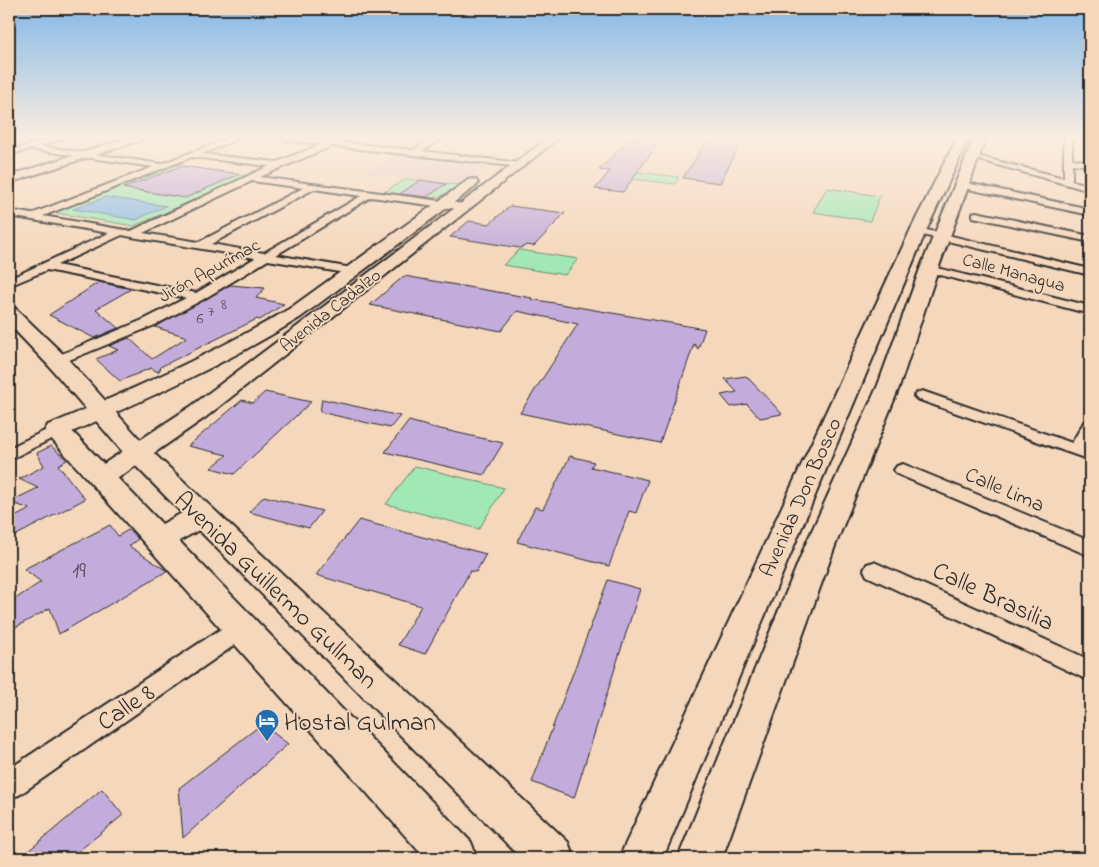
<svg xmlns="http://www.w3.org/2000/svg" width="1099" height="867" viewBox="0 0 1099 867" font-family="'Indie Flower',sans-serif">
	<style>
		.built { fill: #e6cac5 }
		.green { fill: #a1e8b5; stroke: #668a70 }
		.water { fill: #8fbde9; stroke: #67839d }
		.building { fill: #c3acdb; stroke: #2b2b2b }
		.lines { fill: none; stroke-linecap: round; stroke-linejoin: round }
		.street-casing { stroke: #2b2b2b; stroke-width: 4 }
		.secondary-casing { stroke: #2b2b2b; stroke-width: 4 }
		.primary-casing { stroke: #2b2b2b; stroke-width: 4 }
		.street { fill: #f5d7bb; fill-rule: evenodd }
		.secondary { fill: #f5d7bb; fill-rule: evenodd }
		.primary { fill: #f5d7bb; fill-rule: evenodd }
		.labels { text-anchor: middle; stroke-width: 4; stroke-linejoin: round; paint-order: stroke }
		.far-number-label { font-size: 16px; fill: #514b57 }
		.far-street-label { font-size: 18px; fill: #2b2b2b; stroke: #f5d7bb }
		.street-label { font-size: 21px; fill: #2b2b2b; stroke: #f5d7bb }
		.near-number-label { font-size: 22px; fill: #514b57 }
		.near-street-label { font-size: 25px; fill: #2b2b2b; stroke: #f5d7bb }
		.near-poi-label { font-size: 25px; fill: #2b2b2b; stroke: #f5d7bb; text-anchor: start }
	</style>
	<rect width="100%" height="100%" fill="#f5d7bb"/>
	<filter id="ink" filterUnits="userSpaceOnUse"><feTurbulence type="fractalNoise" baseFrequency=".02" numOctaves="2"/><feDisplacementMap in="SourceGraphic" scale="10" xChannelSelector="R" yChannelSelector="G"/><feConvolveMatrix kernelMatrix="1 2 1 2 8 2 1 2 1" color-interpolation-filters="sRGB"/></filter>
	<g filter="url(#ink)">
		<path class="built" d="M401 153 491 163 458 185 363 173Z"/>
		<g class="green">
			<path d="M175 165 249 176 134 226 50 212Z"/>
			<path d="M637 172 679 177 675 184 632 179Z"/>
			<path d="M406 179 458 185 440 197 433 198 384 192Z"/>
			<path d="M827 188 880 196 870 221 813 212Z"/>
			<path d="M519 250 578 259 565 275 503 265Z"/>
			<path d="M415 466 504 488 479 529 386 504Z"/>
		</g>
		<path class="water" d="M106 197 166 206 136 220 73 209Z"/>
		<g class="building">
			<path d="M630 138H662L623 192 595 189 610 171 599 170Z"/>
			<path d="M708 139 741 142 720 183 683 178Z"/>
			<path d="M181 166 240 174 185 198 123 188Z"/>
			<path d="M420 180 446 184 427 197 400 194Z"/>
			<path d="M510 206 565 213 534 246 527 245 520 248 450 237 469 221 489 224Z"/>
			<path d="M404 276 532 298 531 299 705 329 698 349 694 344 660 443 520 413 578 324 517 311 501 331 370 305Z"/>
			<path d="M99 282 131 289 96 309 118 328 94 338 49 315Z"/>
			<path d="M230 285 265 288 256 298 284 304 260 320 257 319 160 367 161 368 158 372 151 368 120 381 96 359 118 350 109 346 129 338 152 359 187 337 155 327Z"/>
			<path d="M746 376 772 403 782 414 760 418 747 404 731 407 721 395 737 392 725 379Z"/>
			<path d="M265 392 311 402 234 474 211 468 227 455 188 446 242 400 253 403Z"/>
			<path d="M322 399 400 416 390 428 320 412Z"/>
			<path d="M409 421 427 426 503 443 484 475 385 452Z"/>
			<path d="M51 446 67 460 58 465 85 499 9 539V520L30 509 9 502 38 488 19 479 44 466 37 453Z"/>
			<path d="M570 456 594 462 591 467 648 480 636 513 629 511 609 566 517 542 535 507 543 509Z"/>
			<path d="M264 496 322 511 309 528 249 512Z"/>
			<path d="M359 520 486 554 476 572 470 571 425 654 398 645 421 606 316 575Z"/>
			<path d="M110 525 118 536 128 530 134 534 138 539 129 546 167 571 59 634 50 608 9 631V603L41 582 24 569Z"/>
			<path d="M608 580 640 589 574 798 532 782Z"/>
			<path d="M262 724 288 744 183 838 179 788Z"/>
			<path d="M102 789 123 815 70 858H20Z"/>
		</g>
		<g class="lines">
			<defs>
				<g id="street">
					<path d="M53 138H64L40 146 161 164 229 138H239L202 154 277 162 322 144 285 140 281 138H303L413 150 435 138H444L422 151 520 163 524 165 520 167 332 146 260 177 464 204 469 207 464 210 371 197 276 255 352 268 356 269 358 271 356 273 352 274 268 260 202 300 155 325 57 365 52 364 50 361 52 358 145 319 186 298 47 270 9 286V279L109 233 9 216V210L31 214 153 167 30 149 9 155V151ZM192 157 269 166 131 231 43 216ZM252 181 303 188 199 242 143 233ZM314 189 361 196 264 253 211 244ZM122 235 132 237 255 258 196 293 57 265Z"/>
					<path d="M1064 138H1072V159L1090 162V166L1072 164V181L1090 185V191L969 157 973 155 1064 178Z"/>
					<path d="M962 182 1090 209V215L959 187 958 185Z"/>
					<path d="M976 212 1090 236V242L973 217V213Z"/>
					<path d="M918 228 1090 269V275L914 233 913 231Z"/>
					<path d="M929 266 1090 306V314L925 271 923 269 925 267Z"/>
					<path d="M922 391 1072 443 1084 422 1090 420V440L1086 448 1090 449V460L917 399 914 396 917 393Z"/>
					<path d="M57 425 63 427 65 430 63 433 9 460V448Z"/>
					<path d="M903 464 1090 541V556L897 474 894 470 897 466Z"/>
					<path d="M874 562 1090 660V681L867 576 864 570 867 564Z"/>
					<path d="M241 619 249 621 252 628 249 635 19 795 9 798V769L233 621Z"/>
				</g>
				<g id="secondary">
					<path d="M127 138H142L141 140 9 183V176Z"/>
					<path d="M548 138H559L206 417 111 483 102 485 93 483 90 477 93 471 190 407Z"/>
					<path d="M472 179 476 180 478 183 476 186 301 317C226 364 146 399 65 435L57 437 49 435 46 430 49 425C131 390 212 355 289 309L468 180Z"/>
				</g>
				<g id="primary">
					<path d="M957 138H969L926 231 663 858H619L910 231Z"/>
					<path d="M974 138H986L938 269 900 385 835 546 722 858H678L805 546 878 385 920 269Z"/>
					<path d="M9 307 16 309 65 356 146 446 568 842 574 858H521L199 530 179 541 471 842 477 858H425L48 435 45 430 48 425 57 422 66 425 162 524 182 513 128 458 49 366 9 324Z"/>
				</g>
			</defs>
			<use href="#street" class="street-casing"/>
			<use href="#secondary" class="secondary-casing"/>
			<use href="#primary" class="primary-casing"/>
			<use href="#street" class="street"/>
			<use href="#secondary" class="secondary"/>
			<use href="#primary" class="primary"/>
		</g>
	</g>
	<linearGradient id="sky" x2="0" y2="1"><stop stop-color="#84b8e8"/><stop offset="0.53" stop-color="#faede0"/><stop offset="1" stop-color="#faede0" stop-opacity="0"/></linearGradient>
	<rect width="1099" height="259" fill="url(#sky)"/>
	<defs>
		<symbol id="hotel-pin" viewBox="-11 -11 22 30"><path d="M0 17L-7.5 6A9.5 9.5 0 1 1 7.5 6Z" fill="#1f6fb2" stroke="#f5d7bb"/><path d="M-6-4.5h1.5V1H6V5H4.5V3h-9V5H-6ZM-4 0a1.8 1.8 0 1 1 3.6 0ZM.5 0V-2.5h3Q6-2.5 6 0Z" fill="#fff"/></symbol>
	</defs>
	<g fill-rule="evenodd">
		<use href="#hotel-pin" x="253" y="707" width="28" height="38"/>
	</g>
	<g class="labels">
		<g class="far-number-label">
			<text x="224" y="309">8</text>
			<text x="211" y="316">7</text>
			<text x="200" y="323">6</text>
		</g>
		<g class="far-street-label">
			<text transform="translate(209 270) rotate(-29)" y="6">Jirón Apurímac</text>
			<text transform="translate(1014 272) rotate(15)" y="6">Calle Managua</text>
			<text transform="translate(330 310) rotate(-38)" y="6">Avenida Cadalzo</text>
		</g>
		<g class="street-label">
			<text transform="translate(1005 489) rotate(23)" y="7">Calle Lima</text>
			<text transform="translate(800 497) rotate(-66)" y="7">Avenida Don Bosco</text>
		</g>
		<g class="near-number-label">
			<text x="79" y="577">19</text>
		</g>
		<g class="near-street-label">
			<text transform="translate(277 589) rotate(44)" y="9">Avenida Guillermo Gullman</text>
			<text transform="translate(994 595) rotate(25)" y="9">Calle Brasilia</text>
			<text transform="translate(125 706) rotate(-34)" y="9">Calle 8</text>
		</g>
		<g class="near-poi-label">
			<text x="284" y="730">Hostal Gulman</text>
		</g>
	</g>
	<rect width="1099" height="867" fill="none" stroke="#f5d7bb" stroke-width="30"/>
	<rect x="15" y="15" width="1069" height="837" fill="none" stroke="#2b2b2b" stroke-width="2" filter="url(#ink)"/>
</svg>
